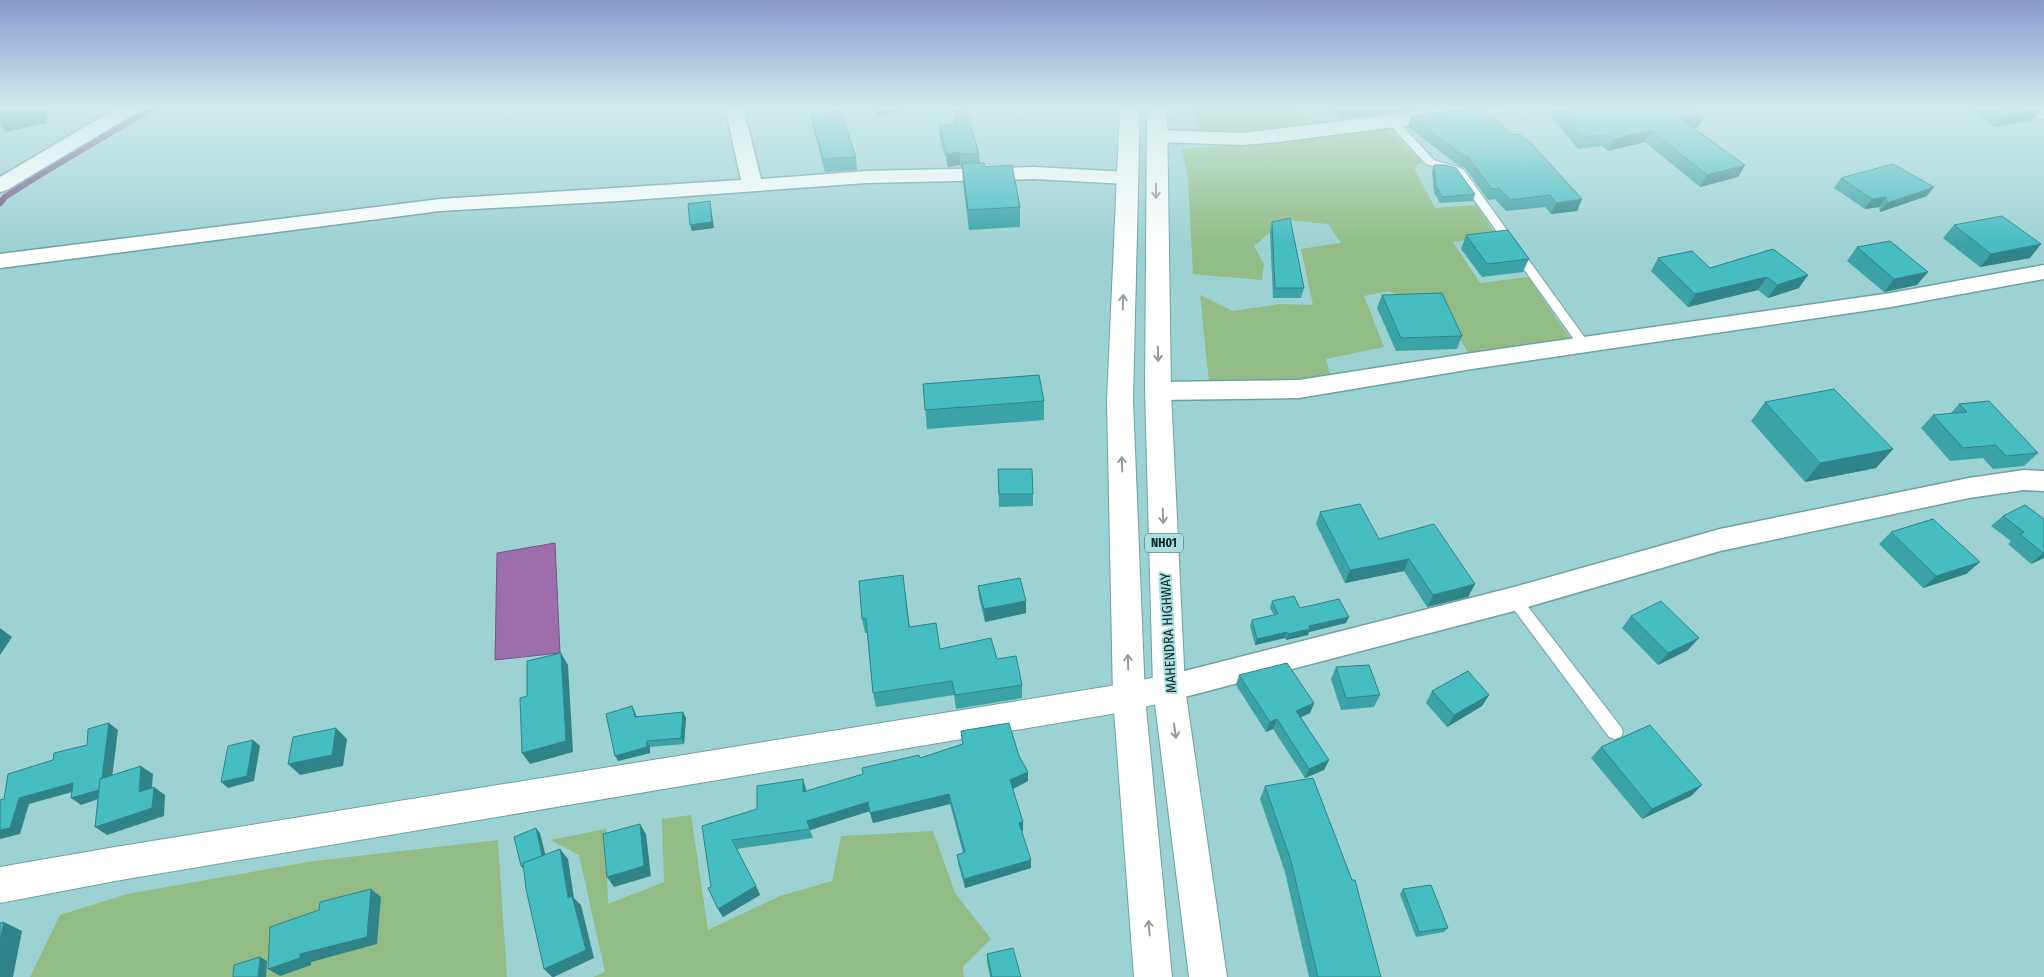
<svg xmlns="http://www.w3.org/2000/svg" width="2044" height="977" viewBox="0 0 2044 977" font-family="'Fira Sans Condensed',sans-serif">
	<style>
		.green { fill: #92bb85 }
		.water { fill: #9d6eac; stroke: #725883 }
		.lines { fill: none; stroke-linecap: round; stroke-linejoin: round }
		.stream { stroke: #725883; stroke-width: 6 }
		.service-casing { stroke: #6ea1a3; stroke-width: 2 }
		.minor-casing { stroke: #6ea1a3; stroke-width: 3 }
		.secondary-casing { stroke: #6ea1a3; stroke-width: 2 }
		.trunk-casing { stroke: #6ea1a3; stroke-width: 2 }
		.service { fill: #fff; fill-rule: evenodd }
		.minor { fill: #fff; fill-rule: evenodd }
		.secondary { fill: #fff; fill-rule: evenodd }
		.trunk { fill: #fff; fill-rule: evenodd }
		.wall { fill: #3ba3a6 }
		.shaded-wall { fill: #308487 }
		.building { fill: #45bdc1; stroke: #308487 }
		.oneway { stroke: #939c9c }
		.labels { text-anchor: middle; stroke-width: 4; stroke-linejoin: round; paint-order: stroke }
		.shield { fill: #aadfe0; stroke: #3d5b5c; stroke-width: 1 }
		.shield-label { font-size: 12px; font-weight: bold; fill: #0e2324 }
		.street-label { font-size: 14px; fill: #0e2324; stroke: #aadfe0 }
	</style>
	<rect width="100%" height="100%" fill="#9dd2d3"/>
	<g class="green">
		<path d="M1194 107H1311L1298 111 1315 128 1271 134 1197 130Z"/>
		<path d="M1385 127 1422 162 1414 168 1435 208 1476 205 1497 236 1453 242 1480 283 1528 277 1572 341 1469 355 1441 302H1410L1389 291 1364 296 1384 347 1326 359 1331 378 1284 386 1209 382 1200 295 1233 311 1280 304 1313 305 1301 249 1341 243 1328 224 1284 220 1254 246 1264 264 1262 280 1193 274 1188 178 1182 149 1304 140Z"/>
		<path d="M691 815 708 930 780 896 832 881 841 836 933 831 955 893 991 939 963 967 964 977H593L605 972 579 855 550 840 606 829 608 904 664 882 662 819Z"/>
		<path d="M498 840 507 977H30L60 915 127 894 314 861Z"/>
	</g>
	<path class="water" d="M555 543 560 653 495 660 497 553Z"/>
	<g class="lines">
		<path class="stream" d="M0 203 5 197 38 176 154 107"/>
		<defs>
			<g id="service">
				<path d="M1392 118 1396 119 1434 160 1463 169 1588 342 1590 345 1588 348H1580L1455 173 1426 164 1388 123V119Z"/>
				<path d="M1514 593 1519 595 1621 727 1623 732 1621 737 1615 739 1609 737 1509 603 1507 599 1509 595Z"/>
			</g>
			<g id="minor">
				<path d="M118 107H141L139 111 7 190 0 192V177Z"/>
				<path d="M725 107H743L761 179 866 171 1034 167 1128 172 1135 174 1138 178 1135 182 1128 184 1034 179 866 183 618 201 440 211 0 268V254L440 199 741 180Z"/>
				<path d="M1455 107H1511L1509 111 1502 113 1278 142 1242 145 1158 142 1151 140 1148 136 1151 132 1158 130 1242 133Z"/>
				<path d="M2025 107H2044V119L2037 117Z"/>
				<path d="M2044 265V279L1891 307 1472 369 1299 398 1158 400 1149 397 1146 391 1149 385 1158 382 1299 380 1472 353 1891 293Z"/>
				<path d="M2024 470 2044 471V491L2024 490 1969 498 1720 551 1514 611 1169 701 1158 697 1154 688 1158 679 1169 675 1514 587 1720 529 1969 478Z"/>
			</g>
			<path id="secondary" d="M1169 674 1180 678 1185 688 1180 698 1129 711 115 881 0 903V867L115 847 1129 683Z"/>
			<g id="trunk">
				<path d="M1120 107H1140L1133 400 1145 697 1172 977H1134L1113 697 1107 400Z"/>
				<path d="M1147 107H1167L1171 391 1185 688 1227 977H1189L1153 688 1145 391Z"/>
			</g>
		</defs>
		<use href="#service" class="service-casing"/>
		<use href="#minor" class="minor-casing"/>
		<use href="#secondary" class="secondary-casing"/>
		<use href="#trunk" class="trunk-casing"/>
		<use href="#service" class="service"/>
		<use href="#minor" class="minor"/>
		<use href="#secondary" class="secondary"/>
		<use href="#trunk" class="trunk"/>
	</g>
	<g class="wall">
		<path d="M1329 107H1436L1341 119Z"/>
		<path d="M1552 107H1695L1698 127 1694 128 1745 165 1738 177 1700 187 1645 142 1608 151 1602 146 1578 149 1549 114Z"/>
		<path d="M1963 107H2039L2032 120 1995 127Z"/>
		<path d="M954 111 979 154 980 163 985 167 1020 207V227L969 230 963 183 962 167H961L960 165 948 167 940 139 939 126 955 124Z"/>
		<path d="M811 115 856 157 857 170 825 172 813 128Z"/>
		<path d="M1411 116 1582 199 1577 211 1551 214 1545 207 1506 211 1495 199 1488 200 1465 168 1459 166 1408 127Z"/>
		<path d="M1434 165 1475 194 1473 201 1440 203 1434 193 1432 172Z"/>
		<path d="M1841 178 1927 196 1880 212 1879 207 1865 209 1834 188Z"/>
		<path d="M1272 222 1304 288 1301 298H1273L1270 232Z"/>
		<path d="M1954 225 2030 258 1980 267 1943 238Z"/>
		<path d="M1466 235 1529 259 1523 272 1482 277 1461 249Z"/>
		<path d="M1857 247 1917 285 1884 292 1847 261Z"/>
		<path d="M1773 249 1799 288 1768 298 1758 290 1688 307 1651 271 1658 258 1710 268Z"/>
		<path d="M1382 295 1462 336 1457 349 1396 351 1377 308Z"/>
		<path d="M923 384 1044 401V420L927 429Z"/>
		<path d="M1765 402 1893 449 1876 468 1805 482 1751 421Z"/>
		<path d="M1959 404 2038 453 2024 466 1993 469 1983 458 1950 461 1921 428 1933 415 1950 414Z"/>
		<path d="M998 469 1033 494V506L999 507Z"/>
		<path d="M1320 512 1379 539 1475 584 1468 597 1427 607 1404 571 1345 583 1316 524Z"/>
		<path d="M2003 516 2044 519V558L2031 564 2008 544 2011 541 1991 526Z"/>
		<path d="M1891 532 1980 562 1966 574 1923 588 1879 544Z"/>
		<path d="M978 586 1026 613 985 622 979 598Z"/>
		<path d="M905 590 910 627 940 649 997 659 1022 685V698L956 709 954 695 876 707 873 693 867 633H865L862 619Z"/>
		<path d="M1272 601 1300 608 1346 623 1309 632 1308 635 1286 640 1285 638 1255 645 1250 626 1252 620 1274 615 1270 608Z"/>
		<path d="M1631 616 1688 650 1658 665 1622 628Z"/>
		<path d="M1336 667 1380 695 1374 707 1341 710 1331 679Z"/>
		<path d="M1239 675 1314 703 1310 713 1301 717 1329 760 1324 770 1305 778 1273 729 1266 732 1236 685Z"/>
		<path d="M1432 691 1489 695 1482 706 1447 727 1426 703Z"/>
		<path d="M635 712 636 716 686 718 684 744 650 747V753L618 761Z"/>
		<path d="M961 731 1019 756 1028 772V781L1013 789 1023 822V831H1022L1031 868 965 888 958 863 957 855 963 853 950 804 873 823 870 811 810 830 813 838 737 849 760 895 723 917 718 909 702 826 757 809 806 789V791L920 758 962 744Z"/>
		<path d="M1601 747 1702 785 1691 796 1642 819 1591 758Z"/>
		<path d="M1265 786 1381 977H1309L1285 872 1260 799Z"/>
		<path d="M1403 889 1448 928 1444 932 1416 937 1400 894Z"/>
		<path d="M987 954 1021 977H990L987 962Z"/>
	</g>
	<g class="shaded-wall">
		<path d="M15 107H49L46 123 5 132 0 125V111Z"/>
		<path d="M888 107H899L900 112 877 116 876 109Z"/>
		<path d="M1354 107H1436L1341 119 1343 109Z"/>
		<path d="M2041 109 2032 120 1995 127 2004 116Z"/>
		<path d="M1704 116 1698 127 1675 130 1681 119Z"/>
		<path d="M1651 130 1645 142 1608 151 1614 139Z"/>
		<path d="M960 152V165L948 167 947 154Z"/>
		<path d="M1745 165 1738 177 1700 187 1707 175Z"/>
		<path d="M1934 187 1927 196 1880 212 1887 203Z"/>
		<path d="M1886 197 1879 207 1865 209 1872 199Z"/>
		<path d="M1582 199 1577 211 1551 214 1556 203Z"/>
		<path d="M710 201 711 208 714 228 692 231 690 225Z"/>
		<path d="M2041 244 2030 258 1980 267 1991 254Z"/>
		<path d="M1928 272 1917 285 1884 292 1894 279Z"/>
		<path d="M1808 275 1799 288 1768 298 1777 285Z"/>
		<path d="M1767 277 1758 290 1688 307 1695 294Z"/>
		<path d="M1893 449 1876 468 1805 482 1820 463Z"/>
		<path d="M2044 553V558L2031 564 2043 553Z"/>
		<path d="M1409 559 1404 571 1345 583 1350 570Z"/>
		<path d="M1980 562 1966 574 1923 588 1936 576Z"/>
		<path d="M1475 584 1468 597 1427 607 1433 595Z"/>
		<path d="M1026 601V613L985 622 984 609Z"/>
		<path d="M1349 617 1346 623 1309 632 1308 635 1286 640 1288 634 1309 626Z"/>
		<path d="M0 628 12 637 0 655Z"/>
		<path d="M1287 632 1285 638 1255 645 1257 639Z"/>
		<path d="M1699 638 1688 650 1658 665 1668 653Z"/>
		<path d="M561 653 568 665 573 752 530 764 522 753Z"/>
		<path d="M1489 695 1482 706 1447 727 1454 715Z"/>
		<path d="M1314 703 1310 713 1293 721 1296 711Z"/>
		<path d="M632 706 635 712 638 722 635 717Z"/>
		<path d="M683 712 686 718 684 744 681 738Z"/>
		<path d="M1277 719 1273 729 1266 732 1270 722Z"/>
		<path d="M109 723 118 730 110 795 81 805 71 798Z"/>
		<path d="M336 728 347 739 343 766 300 775 288 764Z"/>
		<path d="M253 740 260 746 254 781 228 788 221 782Z"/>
		<path d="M647 741 650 747V753L618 761 615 756Z"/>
		<path d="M1329 760 1324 770 1305 778 1309 769Z"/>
		<path d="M141 766 153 774 151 800 139 792Z"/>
		<path d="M1028 772V781L1011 790 1010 780Z"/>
		<path d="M803 779 806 789 807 802 803 792Z"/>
		<path d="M73 783 83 789 29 804 20 834 0 839V830L19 798Z"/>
		<path d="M1702 785 1691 796 1642 819 1652 809Z"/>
		<path d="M154 787 165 795 164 816 107 835 95 827Z"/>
		<path d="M949 794 950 804 873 823 870 813Z"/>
		<path d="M868 802 870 811 810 830 807 821Z"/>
		<path d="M1023 822V831L1019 832V823Z"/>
		<path d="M640 824 646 834 651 876 614 887 607 877Z"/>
		<path d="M536 828 540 833 547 861 525 871 521 866Z"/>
		<path d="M560 849 568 859 574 898 581 905 594 958 554 977H552L544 969 568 898Z"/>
		<path d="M1031 860V868L965 888 964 879Z"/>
		<path d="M756 886 760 895 723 917 718 909Z"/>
		<path d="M371 889 381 897 377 944 311 962V965L280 976 268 969 300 954Z"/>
		<path d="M4 922 22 931 13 977H0V940Z"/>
		<path d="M260 957 267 961 266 977H258Z"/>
	</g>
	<g class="building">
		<path d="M0 107H15L0 111Z"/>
		<path d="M875 107H888L876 109Z"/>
		<path d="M1481 107 1513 135 1519 134 1531 143 1582 199 1556 203 1550 195 1510 200 1499 188 1492 189 1468 157 1462 155 1411 116Z"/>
		<path d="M1558 107H1695L1704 116 1681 119 1745 165 1707 175 1651 130 1614 139 1607 135 1584 137Z"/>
		<path d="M1990 107H2039L2041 109 2004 116Z"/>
		<path d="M966 108 979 154H960V152L947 154 939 126 956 124 954 111Z"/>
		<path d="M840 111 856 157 823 159 811 115Z"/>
		<path d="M962 163H984L985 167 1012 165 1020 207 968 210Z"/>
		<path d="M1893 164 1934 187 1887 203 1886 197 1872 199 1841 178Z"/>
		<path d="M1434 165H1445L1456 168 1475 194 1443 197 1436 187Z"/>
		<path d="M710 201 712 222 690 225 688 204Z"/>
		<path d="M2002 216 2041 244 1991 254 1954 225Z"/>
		<path d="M1290 218 1304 288H1275L1272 222Z"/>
		<path d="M1508 230 1529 259 1487 264 1466 235Z"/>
		<path d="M1890 241 1928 272 1894 279 1857 247Z"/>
		<path d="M1773 249 1808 275 1777 285 1767 277 1695 294 1658 258 1692 251 1710 268Z"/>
		<path d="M1442 293 1462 336 1401 338 1382 295Z"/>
		<path d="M1039 375 1044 401 925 410 923 384Z"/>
		<path d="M1834 389 1893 449 1820 463 1765 402Z"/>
		<path d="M1989 401 2038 453 2006 456 1996 445 1963 448 1933 415 1967 412 1959 404Z"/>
		<path d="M998 469H1032L1033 494H999Z"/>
		<path d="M1360 504 1379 539 1434 524 1475 584 1433 595 1409 559 1350 570 1320 512Z"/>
		<path d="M2025 505 2044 519V553H2043L2020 534 2024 532 2003 516Z"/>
		<path d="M1933 519 1980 562 1936 576 1891 532Z"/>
		<path d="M903 575 909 627 936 623 940 649 991 638 997 659 1016 656 1022 685 955 695 952 681 873 693 866 618 862 619 859 581Z"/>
		<path d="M1020 578 1026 601 984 609 978 586Z"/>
		<path d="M1294 596 1300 608 1339 599 1349 617 1309 626 1310 629 1288 634 1287 632 1257 639 1252 620 1278 614 1272 601Z"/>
		<path d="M1661 601 1699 638 1668 653 1631 616Z"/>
		<path d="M561 653 566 741 522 753 520 698 527 696V661Z"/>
		<path d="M1287 663 1314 703 1296 711 1329 760 1309 769 1277 719 1270 722 1239 675Z"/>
		<path d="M1369 665 1380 695 1346 698 1336 667Z"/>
		<path d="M1468 671 1489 695 1454 715 1432 691Z"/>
		<path d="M632 706 635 717 683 712 681 738 647 741V747L615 756 606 714Z"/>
		<path d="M109 723 102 778 100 779 99 790 71 798 73 783 19 798 10 828 0 830V800L4 799 8 774 53 760 54 753 87 745 88 729Z"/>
		<path d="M1009 723 1019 756 1028 772 1010 780 1023 822 1019 823 1031 860 964 879 957 855 965 852 949 794 870 813 868 802 807 821 810 829 732 840 756 886 718 909 708 888 711 887 702 826 757 809V786L803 779V792L863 774 862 768 919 755 920 758 963 744 961 731Z"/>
		<path d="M1650 725 1702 785 1652 809 1601 747Z"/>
		<path d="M336 728 332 755 288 764 293 737Z"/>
		<path d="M253 740 247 776 221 782 228 746Z"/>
		<path d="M141 766 139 792 154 787 152 808 95 827 100 779Z"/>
		<path d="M1313 778 1352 880H1355L1381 977H1318L1291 861 1265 786Z"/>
		<path d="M640 824 644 866 607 877 603 834Z"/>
		<path d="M536 828 542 856 523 863V865L521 866 514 837Z"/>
		<path d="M560 849 568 898 572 896 586 950 544 969 526 889 523 863Z"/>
		<path d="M1431 885 1448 928 1419 932 1403 889Z"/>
		<path d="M371 889 367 937 300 954V958L268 969 270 927 319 910 320 902Z"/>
		<path d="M4 922 0 940V923Z"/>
		<path d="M1013 948 1021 977H992L987 954Z"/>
		<path d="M260 957 258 977H233L234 965Z"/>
	</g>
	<defs><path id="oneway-shaft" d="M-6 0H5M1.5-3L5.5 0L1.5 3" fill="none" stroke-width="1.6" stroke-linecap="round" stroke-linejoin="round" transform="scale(1.25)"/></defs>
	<g class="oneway">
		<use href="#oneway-shaft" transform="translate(1156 191) rotate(90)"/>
		<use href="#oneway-shaft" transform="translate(1123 302) rotate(-88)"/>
		<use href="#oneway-shaft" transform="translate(1158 354) rotate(89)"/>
		<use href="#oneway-shaft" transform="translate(1122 464) rotate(-92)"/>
		<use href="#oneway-shaft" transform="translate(1163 516) rotate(88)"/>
		<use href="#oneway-shaft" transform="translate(1128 662) rotate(-92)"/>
		<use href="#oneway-shaft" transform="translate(1175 731) rotate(82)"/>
		<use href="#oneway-shaft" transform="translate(1149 928) rotate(-95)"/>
	</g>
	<linearGradient id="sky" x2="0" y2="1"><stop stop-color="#8a98d0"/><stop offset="0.44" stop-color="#d3ebeb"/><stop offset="1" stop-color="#d3ebeb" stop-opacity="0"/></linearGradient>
	<rect width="2044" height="244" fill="url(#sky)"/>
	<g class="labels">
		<rect class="shield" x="1145" y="533.5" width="38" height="19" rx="4"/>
		<g class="shield-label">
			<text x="1164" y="547">NH01</text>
		</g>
		<g class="street-label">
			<text transform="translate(1168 633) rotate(-93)" y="5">MAHENDRA HIGHWAY</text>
		</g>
	</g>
</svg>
